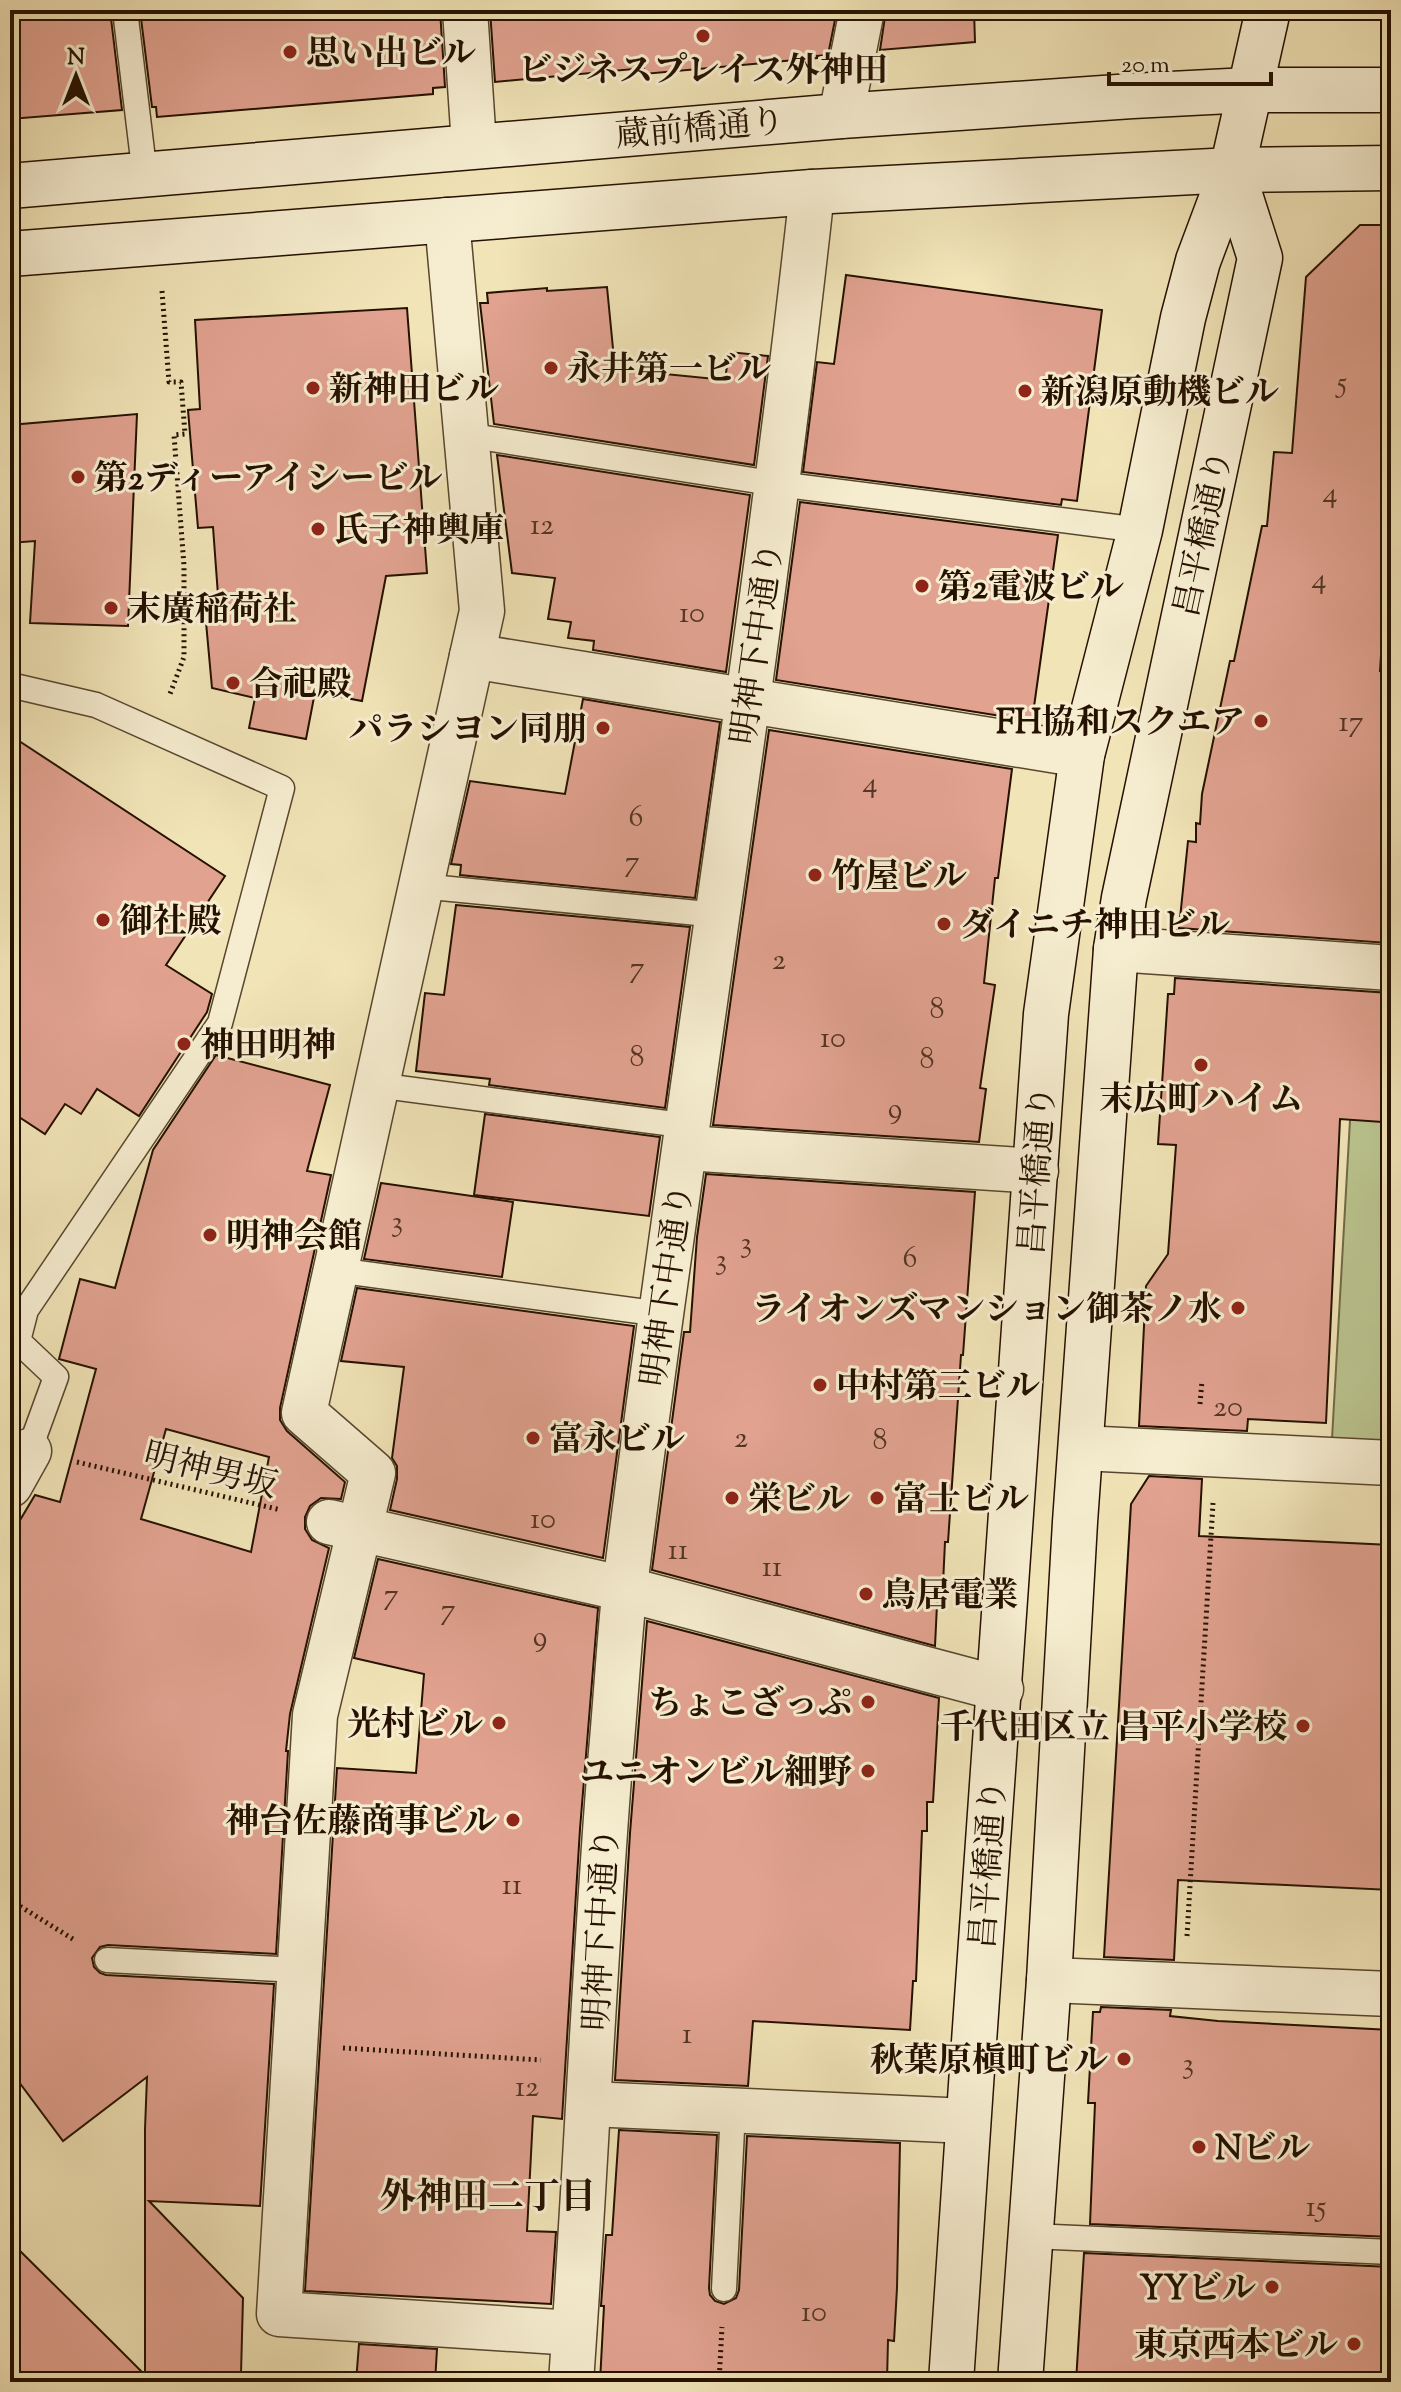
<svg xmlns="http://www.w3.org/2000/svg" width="1401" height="2392" viewBox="0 0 1401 2392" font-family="'Sorts Mill Goudy','Noto Serif JP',serif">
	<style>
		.green { fill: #bac48e; stroke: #706a47; stroke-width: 2 }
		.building { fill: #e1a290; stroke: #251100; stroke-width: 2; fill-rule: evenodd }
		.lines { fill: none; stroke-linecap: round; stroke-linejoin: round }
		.lane-casing { stroke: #58462e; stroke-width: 27 }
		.street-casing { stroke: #58462e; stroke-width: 47 }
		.secondary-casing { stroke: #251100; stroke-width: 47 }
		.path { stroke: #251100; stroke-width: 5; stroke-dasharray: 2 4; stroke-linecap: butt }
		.lane { stroke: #f6edd0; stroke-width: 24 }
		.street { stroke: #f6edd0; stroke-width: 44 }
		.secondary { stroke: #f6edd0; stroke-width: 44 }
		.poi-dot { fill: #8f2418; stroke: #f6edd0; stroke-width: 3 }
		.labels { text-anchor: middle; stroke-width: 6; stroke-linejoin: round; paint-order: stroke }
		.number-label { font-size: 30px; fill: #543524 }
		.poi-label { font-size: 34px; font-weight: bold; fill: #251100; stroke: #f6edd0; text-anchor: start }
		.street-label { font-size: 34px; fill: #251100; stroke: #f6edd0 }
		.neighbourhood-label { font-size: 36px; font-weight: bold; fill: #251100; stroke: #f6edd0 }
	</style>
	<rect width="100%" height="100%" fill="#f1e4b7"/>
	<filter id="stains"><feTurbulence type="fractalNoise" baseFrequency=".0025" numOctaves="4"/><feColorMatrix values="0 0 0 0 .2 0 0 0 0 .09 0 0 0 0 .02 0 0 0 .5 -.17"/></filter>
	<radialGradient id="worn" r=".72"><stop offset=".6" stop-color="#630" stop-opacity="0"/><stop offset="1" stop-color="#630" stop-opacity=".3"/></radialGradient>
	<path class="green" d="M1356 1014 1391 1015V1443L1332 1439Z"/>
	<g class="building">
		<path d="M10 10H110L122 110 10 119Z"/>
		<path d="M140 10H440L445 87 433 88V94L157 117 156 107H152Z"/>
		<path d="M490 10H837L828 55 817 56V58L644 74V68L495 82Z"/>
		<path d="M886 10H974L975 42 880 50Z"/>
		<path d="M1360 225H1391V530L1389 529 1380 671 1391 672V885L1388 943 1179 928 1188 841 1196 842V823L1200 824 1202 794 1230 661H1234L1262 526H1267L1274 452 1292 453 1306 277Z"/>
		<path d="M846 275 1102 310 1077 501 1062 499 1061 505 803 472 817 362 834 364Z"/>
		<path d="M607 287 615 369 725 380 729 352 768 356 754 465 494 424 480 303H488L487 293 547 288V291Z"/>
		<path d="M407 308 427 573 386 576 362 701 315 692 306 739 249 728 255 698 212 688 205 611 219 609 213 527 198 528 188 410 200 409 195 320Z"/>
		<path d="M137 414 128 626 30 623 35 541 10 543V425Z"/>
		<path d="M497 455 750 495 726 672 593 650 594 641 568 638 571 622 548 619 555 578 512 573Z"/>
		<path d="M800 502 1058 535 1032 721 776 680Z"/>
		<path d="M583 699 720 722 695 898 460 875 461 865 451 864 470 781 565 794Z"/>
		<path d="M769 730 1012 769 998 878H995L984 983 995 985 980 1088 986 1089 979 1142 713 1125Z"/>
		<path d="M10 735 225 876 166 965 212 994 207 1012 139 1116 97 1089 81 1114 65 1104 45 1134 10 1111Z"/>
		<path d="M456 905 690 927 665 1108 489 1085 490 1079 416 1071 425 993 444 995Z"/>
		<path d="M1175 978 1390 993 1384 1065H1386L1382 1122 1340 1119 1326 1423 1248 1419 1247 1431 1139 1426 1146 1286 1168 1254 1176 1145 1158 1144 1168 994H1174Z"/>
		<path d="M216 1055 330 1085 307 1171 331 1175 280 1408V1420L287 1431 345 1482 341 1499 321 1498 310 1506 305 1517V1529L312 1540 329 1548 290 1714 286 1751H288L276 1954 108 1945 100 1947 92 1958 94 1967 100 1973 106 1975 274 1984 260 2206 149 2201 243 2298 241 2374H145V2129L147 2077 63 2141 10 2070V1537L35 1495 60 1502 96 1369 59 1359 80 1279 115 1288 153 1150ZM166 1429 269 1457 251 1552 141 1519Z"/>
		<path d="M485 1114 660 1137 649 1216 474 1195Z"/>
		<path d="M706 1174 975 1192 963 1355H961L948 1542H945L943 1584H938L935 1646 652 1570 684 1332H690L697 1237Z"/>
		<path d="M381 1183 513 1202 502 1277 364 1259Z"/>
		<path d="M357 1288 634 1326 603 1558 390 1510 397 1479V1466L392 1458 404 1367 341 1361Z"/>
		<path d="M1149 1476 1202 1479 1199 1536 1391 1545V1890L1178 1880 1174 1960 1104 1957 1131 1504Z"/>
		<path d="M378 1559 598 1608 580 1829 562 2119 533 2116 527 2231 556 2232 551 2304 305 2291 337 1768 416 1773 424 1674 354 1658Z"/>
		<path d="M647 1621 939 1698 933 1802H927V1831H922L916 1981H913L910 2030 753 2021 748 2086 615 2080 630 1833Z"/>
		<path d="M1101 2007 1171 2010 1170 2016 1218 2021 1391 2030V2237L1090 2224 1095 2103H1088L1093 2012H1100Z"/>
		<path d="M619 2130 717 2135 709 2288 710 2295 715 2301 724 2304 736 2298 739 2290 747 2136 900 2143 897 2288 894 2341 888 2340 887 2382H600L604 2306H601L606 2235H612Z"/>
		<path d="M10 2241 109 2339 152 2382H10Z"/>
		<path d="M1084 2253 1391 2267V2306L1385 2382H1076Z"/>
		<path d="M359 2344 437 2349 435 2382H356Z"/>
	</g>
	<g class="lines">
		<defs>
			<g id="lane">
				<path d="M125 10 145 176"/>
				<path d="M466 435 778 484 1140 530"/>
				<path d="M10 685 96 705 282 788 220 1023 26 1310 18 1341 56 1377 29 1451"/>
				<path d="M420 886 718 915"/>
				<path d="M376 1085 689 1126"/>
				<path d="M336 1270 661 1314"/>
				<path d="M107 1960 299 1970"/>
				<path d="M1031 2236 1391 2252"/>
				<path d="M724 2289 733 2110"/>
			</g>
			<g id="street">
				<path d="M465 10 474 145"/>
				<path d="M841 116 862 10"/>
				<path d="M447 220 482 611 304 1413 373 1473 315 1715 279 2314 574 2333"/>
				<path d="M472 656 1082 755"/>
				<path d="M1116 949 1391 968"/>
				<path d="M686 1148 1036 1171"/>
				<path d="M1081 1448 1391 1463"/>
				<path d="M10 1485 29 1451"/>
				<path d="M329 1522 625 1589 1001 1689"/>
				<path d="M1049 1980 1391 1994"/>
				<path d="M589 2104 968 2121"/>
				<path d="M571 2382C586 2172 594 1962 611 1752 616 1697 619 1641 625 1586 683 1121 761 658 812 192"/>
			</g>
			<g id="secondary">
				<path d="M10 186 841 116 1132 96 1249 90H1391"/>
				<path d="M10 254 812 192 1232 170 1391 168"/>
				<path d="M951 2382C980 1926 1018 1471 1046 1014L1082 755 1140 530 1183 318 1198 261 1232 170 1268 10"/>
				<path d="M1020 2382 1049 1980 1075 1522 1116 949 1124 898 1260 258 1232 170"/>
			</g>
		</defs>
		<use href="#lane" class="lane-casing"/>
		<use href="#street" class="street-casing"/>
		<use href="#secondary" class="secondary-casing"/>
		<g class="path">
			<path d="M162 291 169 382H181L185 434 174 435 184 566V657L170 694"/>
			<path d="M1200 1404 1202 1381"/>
			<path d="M77 1462 281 1510"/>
			<path d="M10 1900 76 1941"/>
			<path d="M1187 1936 1213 1503"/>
			<path d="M343 2048 541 2060"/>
			<path d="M719 2382 722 2327"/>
		</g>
		<use href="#lane" class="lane"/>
		<use href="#street" class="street"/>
		<use href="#secondary" class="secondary"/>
	</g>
	<g class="poi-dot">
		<circle cx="703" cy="36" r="8"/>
		<circle cx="290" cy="52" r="8"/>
		<circle cx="551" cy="368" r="8"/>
		<circle cx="313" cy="388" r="8"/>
		<circle cx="1025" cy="391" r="8"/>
		<circle cx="78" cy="477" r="8"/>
		<circle cx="318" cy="529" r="8"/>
		<circle cx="922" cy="586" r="8"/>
		<circle cx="111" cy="608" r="8"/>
		<circle cx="233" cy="683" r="8"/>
		<circle cx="1261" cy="721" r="8"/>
		<circle cx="603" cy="728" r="8"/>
		<circle cx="815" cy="875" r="8"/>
		<circle cx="103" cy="920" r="8"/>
		<circle cx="944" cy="924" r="8"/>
		<circle cx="184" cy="1044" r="8"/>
		<circle cx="1201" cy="1065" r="8"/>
		<circle cx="210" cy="1235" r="8"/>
		<circle cx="1238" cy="1308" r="8"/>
		<circle cx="820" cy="1385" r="8"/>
		<circle cx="533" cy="1438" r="8"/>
		<circle cx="732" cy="1498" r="8"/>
		<circle cx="877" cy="1498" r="8"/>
		<circle cx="866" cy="1594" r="8"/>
		<circle cx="868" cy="1702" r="8"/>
		<circle cx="499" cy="1723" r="8"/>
		<circle cx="1303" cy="1726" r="8"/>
		<circle cx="868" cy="1771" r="8"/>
		<circle cx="513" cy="1820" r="8"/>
		<circle cx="1124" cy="2059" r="8"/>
		<circle cx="1199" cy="2147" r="8"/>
		<circle cx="1272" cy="2287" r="8"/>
		<circle cx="1354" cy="2344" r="8"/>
	</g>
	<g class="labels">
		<g class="number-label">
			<text x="1342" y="392">5</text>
			<text x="1330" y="502">4</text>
			<text x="542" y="534">12</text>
			<text x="1319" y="588">4</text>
			<text x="692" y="622">10</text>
			<text x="1351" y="731">17</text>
			<text x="870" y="792">4</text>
			<text x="636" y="826">6</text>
			<text x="632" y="871">7</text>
			<text x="779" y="969">2</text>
			<text x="637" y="977">7</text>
			<text x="937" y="1018">8</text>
			<text x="833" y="1047">10</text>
			<text x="637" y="1066">8</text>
			<text x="927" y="1068">8</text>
			<text x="895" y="1118">9</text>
			<text x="397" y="1231">3</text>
			<text x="746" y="1252">3</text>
			<text x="910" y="1267">6</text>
			<text x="721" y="1269">3</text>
			<text x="1228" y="1416">20</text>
			<text x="741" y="1447">2</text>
			<text x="880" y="1449">8</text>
			<text x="543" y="1528">10</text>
			<text x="678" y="1559">11</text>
			<text x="772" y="1576">11</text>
			<text x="391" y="1604">7</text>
			<text x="448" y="1619">7</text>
			<text x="540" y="1646">9</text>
			<text x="512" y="1894">11</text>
			<text x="687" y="2043">1</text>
			<text x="1188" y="2073">3</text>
			<text x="527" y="2096">12</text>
			<text x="1316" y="2216">15</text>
			<text x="814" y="2321">10</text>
		</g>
		<g class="poi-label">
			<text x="306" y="64">思い出ビル</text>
			<text x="703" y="81" text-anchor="middle">ビジネスプレイス外神田</text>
			<text x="567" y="380">永井第一ビル</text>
			<text x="329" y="400">新神田ビル</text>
			<text x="1041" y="403">新潟原動機ビル</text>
			<text x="94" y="489">第2ディーアイシービル</text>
			<text x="334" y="541">氏子神輿庫</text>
			<text x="938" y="598">第2電波ビル</text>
			<text x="127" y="620">末廣稲荷社</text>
			<text x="249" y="695">合祀殿</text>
			<text x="1245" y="733" text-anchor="end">FH協和スクエア</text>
			<text x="587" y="740" text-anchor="end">パラシヨン同朋</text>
			<text x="831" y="887">竹屋ビル</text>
			<text x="119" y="932">御社殿</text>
			<text x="960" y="936">ダイニチ神田ビル</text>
			<text x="200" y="1056">神田明神</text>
			<text x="1201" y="1110" text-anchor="middle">末広町ハイム</text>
			<text x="226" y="1247">明神会館</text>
			<text x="1222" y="1320" text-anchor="end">ライオンズマンション御茶ノ水</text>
			<text x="836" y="1397">中村第三ビル</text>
			<text x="549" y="1450">富永ビル</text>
			<text x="748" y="1510">栄ビル</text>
			<text x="893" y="1510">富士ビル</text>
			<text x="882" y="1606">鳥居電業</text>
			<text x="852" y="1714" text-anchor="end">ちょこざっぷ</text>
			<text x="483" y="1735" text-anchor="end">光村ビル</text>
			<text x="1287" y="1738" text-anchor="end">千代田区立 昌平小学校</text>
			<text x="852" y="1783" text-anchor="end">ユニオンビル細野</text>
			<text x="497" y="1832" text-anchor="end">神台佐藤商事ビル</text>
			<text x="1108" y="2071" text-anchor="end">秋葉原槇町ビル</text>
			<text x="1215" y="2159">Nビル</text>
			<text x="1256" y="2299" text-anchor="end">YYビル</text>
			<text x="1338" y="2356" text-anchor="end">東京西本ビル</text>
		</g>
		<g class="street-label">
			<text transform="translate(700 127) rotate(-5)" y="12">蔵前橋通り</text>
			<text transform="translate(1202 533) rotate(-78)" y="12">昌平橋通り</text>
			<text transform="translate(756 643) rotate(-82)" y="12">明神下中通り</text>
			<text transform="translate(1036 1170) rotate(-86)" y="12">昌平橋通り</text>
			<text transform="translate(666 1285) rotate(-82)" y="12">明神下中通り</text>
			<text transform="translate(211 1469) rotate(14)" y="12">明神男坂</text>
			<text transform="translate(987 1864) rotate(-86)" y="12">昌平橋通り</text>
			<text transform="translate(600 1929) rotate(-87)" y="12">明神下中通り</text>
		</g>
		<g class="neighbourhood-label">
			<text x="488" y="2208">外神田二丁目</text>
		</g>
	</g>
	<rect width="1401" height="2392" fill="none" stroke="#f1e4b7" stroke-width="40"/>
	<rect x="12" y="12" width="1377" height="2368" fill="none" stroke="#251100" stroke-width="4"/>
	<rect x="20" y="20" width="1361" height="2352" fill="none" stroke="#251100" stroke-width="2"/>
	<g transform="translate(76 76)" stroke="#f6edd0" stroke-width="6" paint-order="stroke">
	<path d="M0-6L14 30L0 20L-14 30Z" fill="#251100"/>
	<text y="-12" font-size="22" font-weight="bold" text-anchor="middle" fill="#251100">N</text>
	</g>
	<path d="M1109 72v12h162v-12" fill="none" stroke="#251100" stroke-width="4"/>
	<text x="1121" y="72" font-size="24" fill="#251100" stroke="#f6edd0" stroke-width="6" paint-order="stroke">20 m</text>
	<rect width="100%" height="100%" filter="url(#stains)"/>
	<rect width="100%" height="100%" fill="url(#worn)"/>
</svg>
